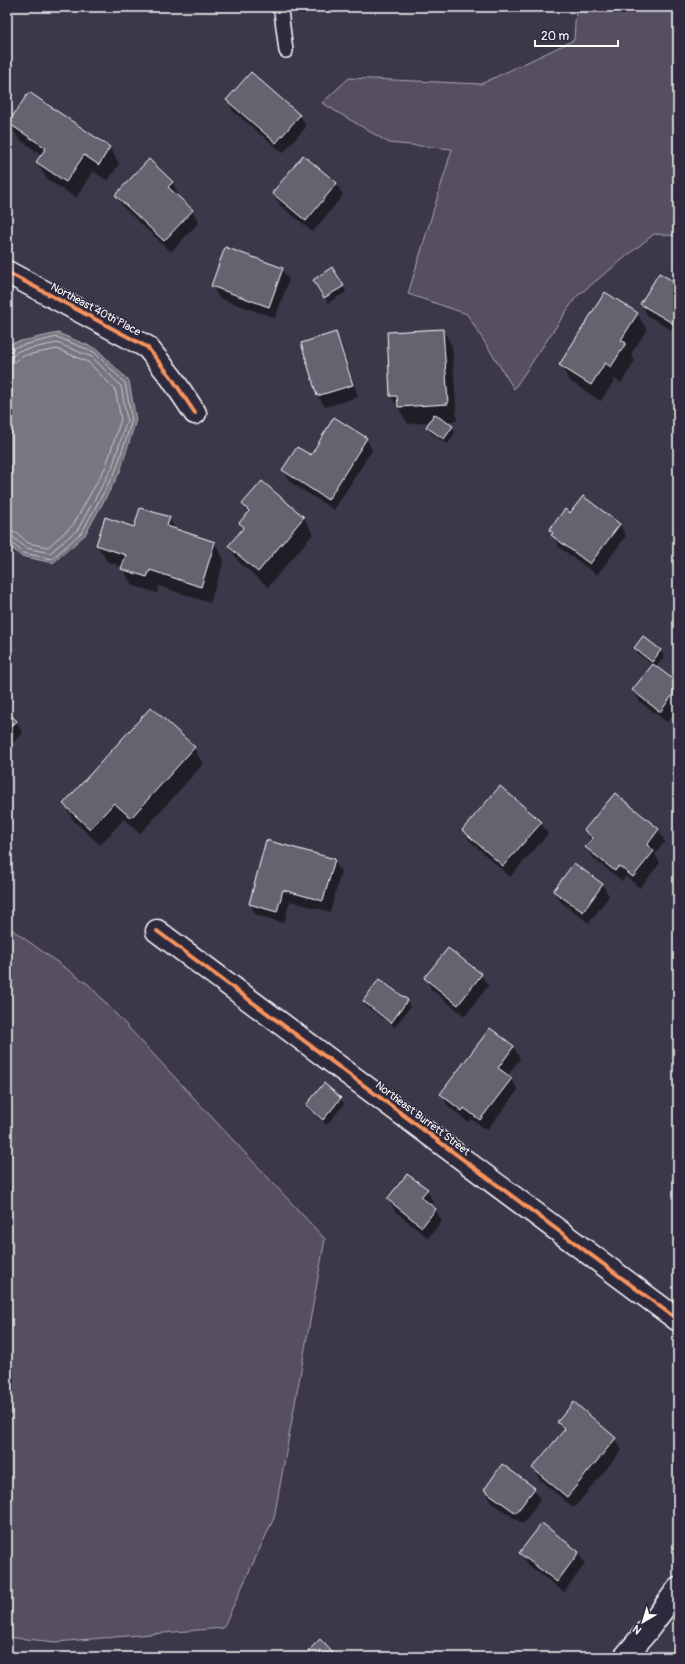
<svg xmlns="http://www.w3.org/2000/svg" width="685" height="1664" viewBox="0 0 685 1664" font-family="Pangolin,sans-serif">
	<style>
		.green { fill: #555060; stroke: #aaa8b0 }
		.water { fill: #797682; stroke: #afadb4 }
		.shadow { fill: #0007; fill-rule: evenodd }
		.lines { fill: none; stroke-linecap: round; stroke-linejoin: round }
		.shore { stroke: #c9c8cd; stroke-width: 1 }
		.building { fill: #666270; stroke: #fff }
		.service-casing { stroke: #fff; stroke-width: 16 }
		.minor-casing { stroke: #fff; stroke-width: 25 }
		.secondary-casing { stroke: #fff; stroke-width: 25 }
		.service { stroke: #2f2a3d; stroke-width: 13 }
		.minor { stroke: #2f2a3d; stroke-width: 22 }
		.secondary { stroke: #2f2a3d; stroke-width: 22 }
		.cycleway-casing { stroke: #2f2a3d; stroke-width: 6 }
		.cycleway { stroke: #f8935d; stroke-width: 4 }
		.labels { text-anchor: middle; stroke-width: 3; stroke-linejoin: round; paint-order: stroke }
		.street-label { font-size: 11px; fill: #fff; stroke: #2f2a3d }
	</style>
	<rect width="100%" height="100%" fill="#3c3749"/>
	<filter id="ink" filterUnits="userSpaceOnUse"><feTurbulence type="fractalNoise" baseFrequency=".025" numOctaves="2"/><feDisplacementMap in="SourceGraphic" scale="8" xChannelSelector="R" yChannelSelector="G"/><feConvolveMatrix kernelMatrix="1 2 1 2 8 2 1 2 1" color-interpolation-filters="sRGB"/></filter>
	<g filter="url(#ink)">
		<g class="green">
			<path d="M576 7H678V236L654 234 576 297 514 389 467 314 408 294 452 149 389 143 322 103 349 78 481 84 574 40Z"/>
			<path d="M7 926 89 985 325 1239 274 1518 223 1628 55 1642 7 1637Z"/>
		</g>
		<path class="water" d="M58 333 97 349 129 381 136 420 120 472 85 535 53 563 21 556 7 544V350L12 343Z"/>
		<g class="shadow">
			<path d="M29 94 110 148 119 164 108 181 93 171 76 198 47 179 37 162 42 155 19 139 9 123Z"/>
			<path d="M227 100 300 115 306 127 283 153 234 112Z"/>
			<path d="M172 182 178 194 176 196 192 211 199 222 171 252 123 207 116 195Z"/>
			<path d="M336 183 343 195 313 232 280 205 273 193Z"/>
			<path d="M282 269 289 280 275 318 219 298 212 286Z"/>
			<path d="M314 280 343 286 346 292 328 303Z"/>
			<path d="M678 285V334L648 316 641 304Z"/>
			<path d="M637 314 647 330 631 354 635 361 621 383 615 379 601 401 570 381 560 365Z"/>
			<path d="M443 330 452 346 457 421H444L452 427 455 432 448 444 430 432 427 427 430 422 408 424 391 396Z"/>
			<path d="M335 333 342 345 358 397 325 407 318 396 302 344Z"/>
			<path d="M366 438 372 450 334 510 290 482 283 470 311 456Z"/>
			<path d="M262 482 304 518 313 534 268 587 239 562 229 546 243 529 240 523 248 513 243 504Z"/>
			<path d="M583 498 620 525 626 536 597 575 559 547 551 530 570 515Z"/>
			<path d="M169 518 176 530 215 543 224 560 210 603 159 586 157 593 132 585 122 568 123 567 107 561 97 545 135 528ZM109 548 131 555 130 557 109 550Z"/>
			<path d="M643 638 661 651 664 657 656 667 678 684V708L667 722 640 702 633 690 653 665 638 654 635 648Z"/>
			<path d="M7 712 16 722 23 733 7 749Z"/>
			<path d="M194 748 203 764 140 834 124 819 100 845 74 821 64 804Z"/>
			<path d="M615 794 659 830 665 842 655 854 660 863 640 888 626 876 622 881 593 858 586 847 591 841 585 831Z"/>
			<path d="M541 823 548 834 510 877 470 841 463 830Z"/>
			<path d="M334 860 341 872 330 912 290 901 284 923 256 915 250 903Z"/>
			<path d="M602 884 609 896 589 923 561 902 554 891Z"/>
			<path d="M481 975 488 986 465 1016 432 990 426 979Z"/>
			<path d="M364 1001H407L410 1007 395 1027 367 1007Z"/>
			<path d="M490 1029 514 1047 520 1059 507 1076 511 1079 518 1090 487 1130 471 1119 468 1122 448 1106 441 1094Z"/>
			<path d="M340 1098 344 1104 327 1125 310 1111 307 1106Z"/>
			<path d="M427 1190 433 1202 430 1206 435 1209 442 1221 428 1238 395 1211 388 1199Z"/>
			<path d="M558 1422 615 1439 622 1450 574 1508 540 1480 533 1468 564 1432Z"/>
			<path d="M534 1488 540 1500 523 1524 491 1502 485 1490Z"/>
			<path d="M542 1525 578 1553 585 1564 564 1592 527 1564 520 1553Z"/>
			<path d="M320 1641 332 1654 334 1657H312L309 1651Z"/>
		</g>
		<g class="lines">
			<g class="shore">
				<path d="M7 352 11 351 15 347 57 337 94 352 125 383 132 420 116 470 82 532 52 559 23 553 11 542 7 541"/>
				<path d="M7 357 13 356 18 351 57 343 92 357 121 386 127 420 112 468 78 529 50 553 26 548 14 538 7 536"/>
				<path d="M7 363 14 362 21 356 57 349 88 362 115 389 121 419 106 466 73 525 48 547 28 543 17 533 7 530"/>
			</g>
		</g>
		<g class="building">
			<path d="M251 72 300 115 276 143 226 100Z"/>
			<path d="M29 92 110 147 99 165 84 155 66 182 36 162 46 148 8 123Z"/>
			<path d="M303 155 337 183 306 221 272 193Z"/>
			<path d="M149 159 173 182 168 187 193 210 164 241 115 195Z"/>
			<path d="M225 247 283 268 269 307 211 286Z"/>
			<path d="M332 267 344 286 324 298 313 280Z"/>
			<path d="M659 273 678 284V317L674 324 640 304Z"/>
			<path d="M605 292 638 313 621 340 626 343 611 367 605 363 591 385 559 365Z"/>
			<path d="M443 329 448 404 398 407 397 396H390L387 332Z"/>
			<path d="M336 332 353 385 317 396 301 343Z"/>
			<path d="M434 414 453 426 444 439 426 427Z"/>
			<path d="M334 417 367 438 328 500 282 470 297 447 311 455Z"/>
			<path d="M262 481 304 517 258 572 228 546 244 527 239 523 249 511 242 504Z"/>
			<path d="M583 496 620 524 590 564 551 535 553 533 549 530 565 509 570 513Z"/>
			<path d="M140 508 170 517 167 526 215 542 201 587 150 570 147 577 121 569 126 555 96 545 105 517 134 527Z"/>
			<path d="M643 636 661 650 652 662 634 648Z"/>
			<path d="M653 664 678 683V688L660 712 632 690Z"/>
			<path d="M151 707 195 747 131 818 114 803 90 829 63 804Z"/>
			<path d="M7 711 17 721 7 731Z"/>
			<path d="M500 786 542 822 503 866 462 830Z"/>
			<path d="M615 793 659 829 647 845 654 851 633 877 619 866 615 871 585 847 593 838 584 830Z"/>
			<path d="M266 840 335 859 323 901 283 890 277 912 249 904Z"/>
			<path d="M574 863 603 884 583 912 553 891Z"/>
			<path d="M448 948 482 974 458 1005 424 978Z"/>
			<path d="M379 979 408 1000 391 1023 363 1001Z"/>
			<path d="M490 1028 514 1046 498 1068 512 1078 480 1120 464 1108 462 1111 440 1094Z"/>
			<path d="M324 1083 341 1098 323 1120 306 1105Z"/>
			<path d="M407 1174 428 1189 421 1197 436 1209 422 1227 387 1199Z"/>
			<path d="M574 1402 616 1438 567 1497 532 1468 565 1429 557 1422Z"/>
			<path d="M502 1464 535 1488 516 1513 484 1490Z"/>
			<path d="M542 1523 579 1552 557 1582 519 1553Z"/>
			<path d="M320 1639 333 1653 329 1657H313L308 1651Z"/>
		</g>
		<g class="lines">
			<defs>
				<path id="service" d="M278 7 281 11 286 51"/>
				<g id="minor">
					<path d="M7 272 147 347 171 377 195 413"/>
					<path d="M157 931 678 1320"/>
				</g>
				<path id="secondary" d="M625 1657 646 1632 678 1589"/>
			</defs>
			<use href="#service" class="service-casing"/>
			<use href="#minor" class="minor-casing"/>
			<use href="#secondary" class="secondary-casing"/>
			<use href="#service" class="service"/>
			<use href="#minor" class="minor"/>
			<use href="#secondary" class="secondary"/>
			<defs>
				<g id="cycleway">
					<path d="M7 272 147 347 171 377 195 413"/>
					<path d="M157 931 678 1320"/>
				</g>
			</defs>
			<use href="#cycleway" class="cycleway-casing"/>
			<use href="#cycleway" class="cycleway"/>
		</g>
	</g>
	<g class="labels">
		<g class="street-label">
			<text transform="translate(96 309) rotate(28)" y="4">Northeast 40th Place</text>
			<text transform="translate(423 1118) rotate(37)" y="4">Northeast Burrett Street</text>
		</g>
	</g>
	<rect width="685" height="1664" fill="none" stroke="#2f2a3d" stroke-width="24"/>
	<rect x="12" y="12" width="661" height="1640" fill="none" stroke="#fff" stroke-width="1.5" filter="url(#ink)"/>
	<g transform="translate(643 1622) rotate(218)" stroke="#2f2a3d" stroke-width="3" paint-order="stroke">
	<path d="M0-3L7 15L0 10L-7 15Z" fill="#ffffff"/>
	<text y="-6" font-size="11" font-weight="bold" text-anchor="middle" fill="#ffffff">N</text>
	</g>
	<path d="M535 40v6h83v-6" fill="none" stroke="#ffffff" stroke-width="2"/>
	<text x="541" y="40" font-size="12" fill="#ffffff" stroke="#2f2a3d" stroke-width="3" paint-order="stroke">20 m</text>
</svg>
